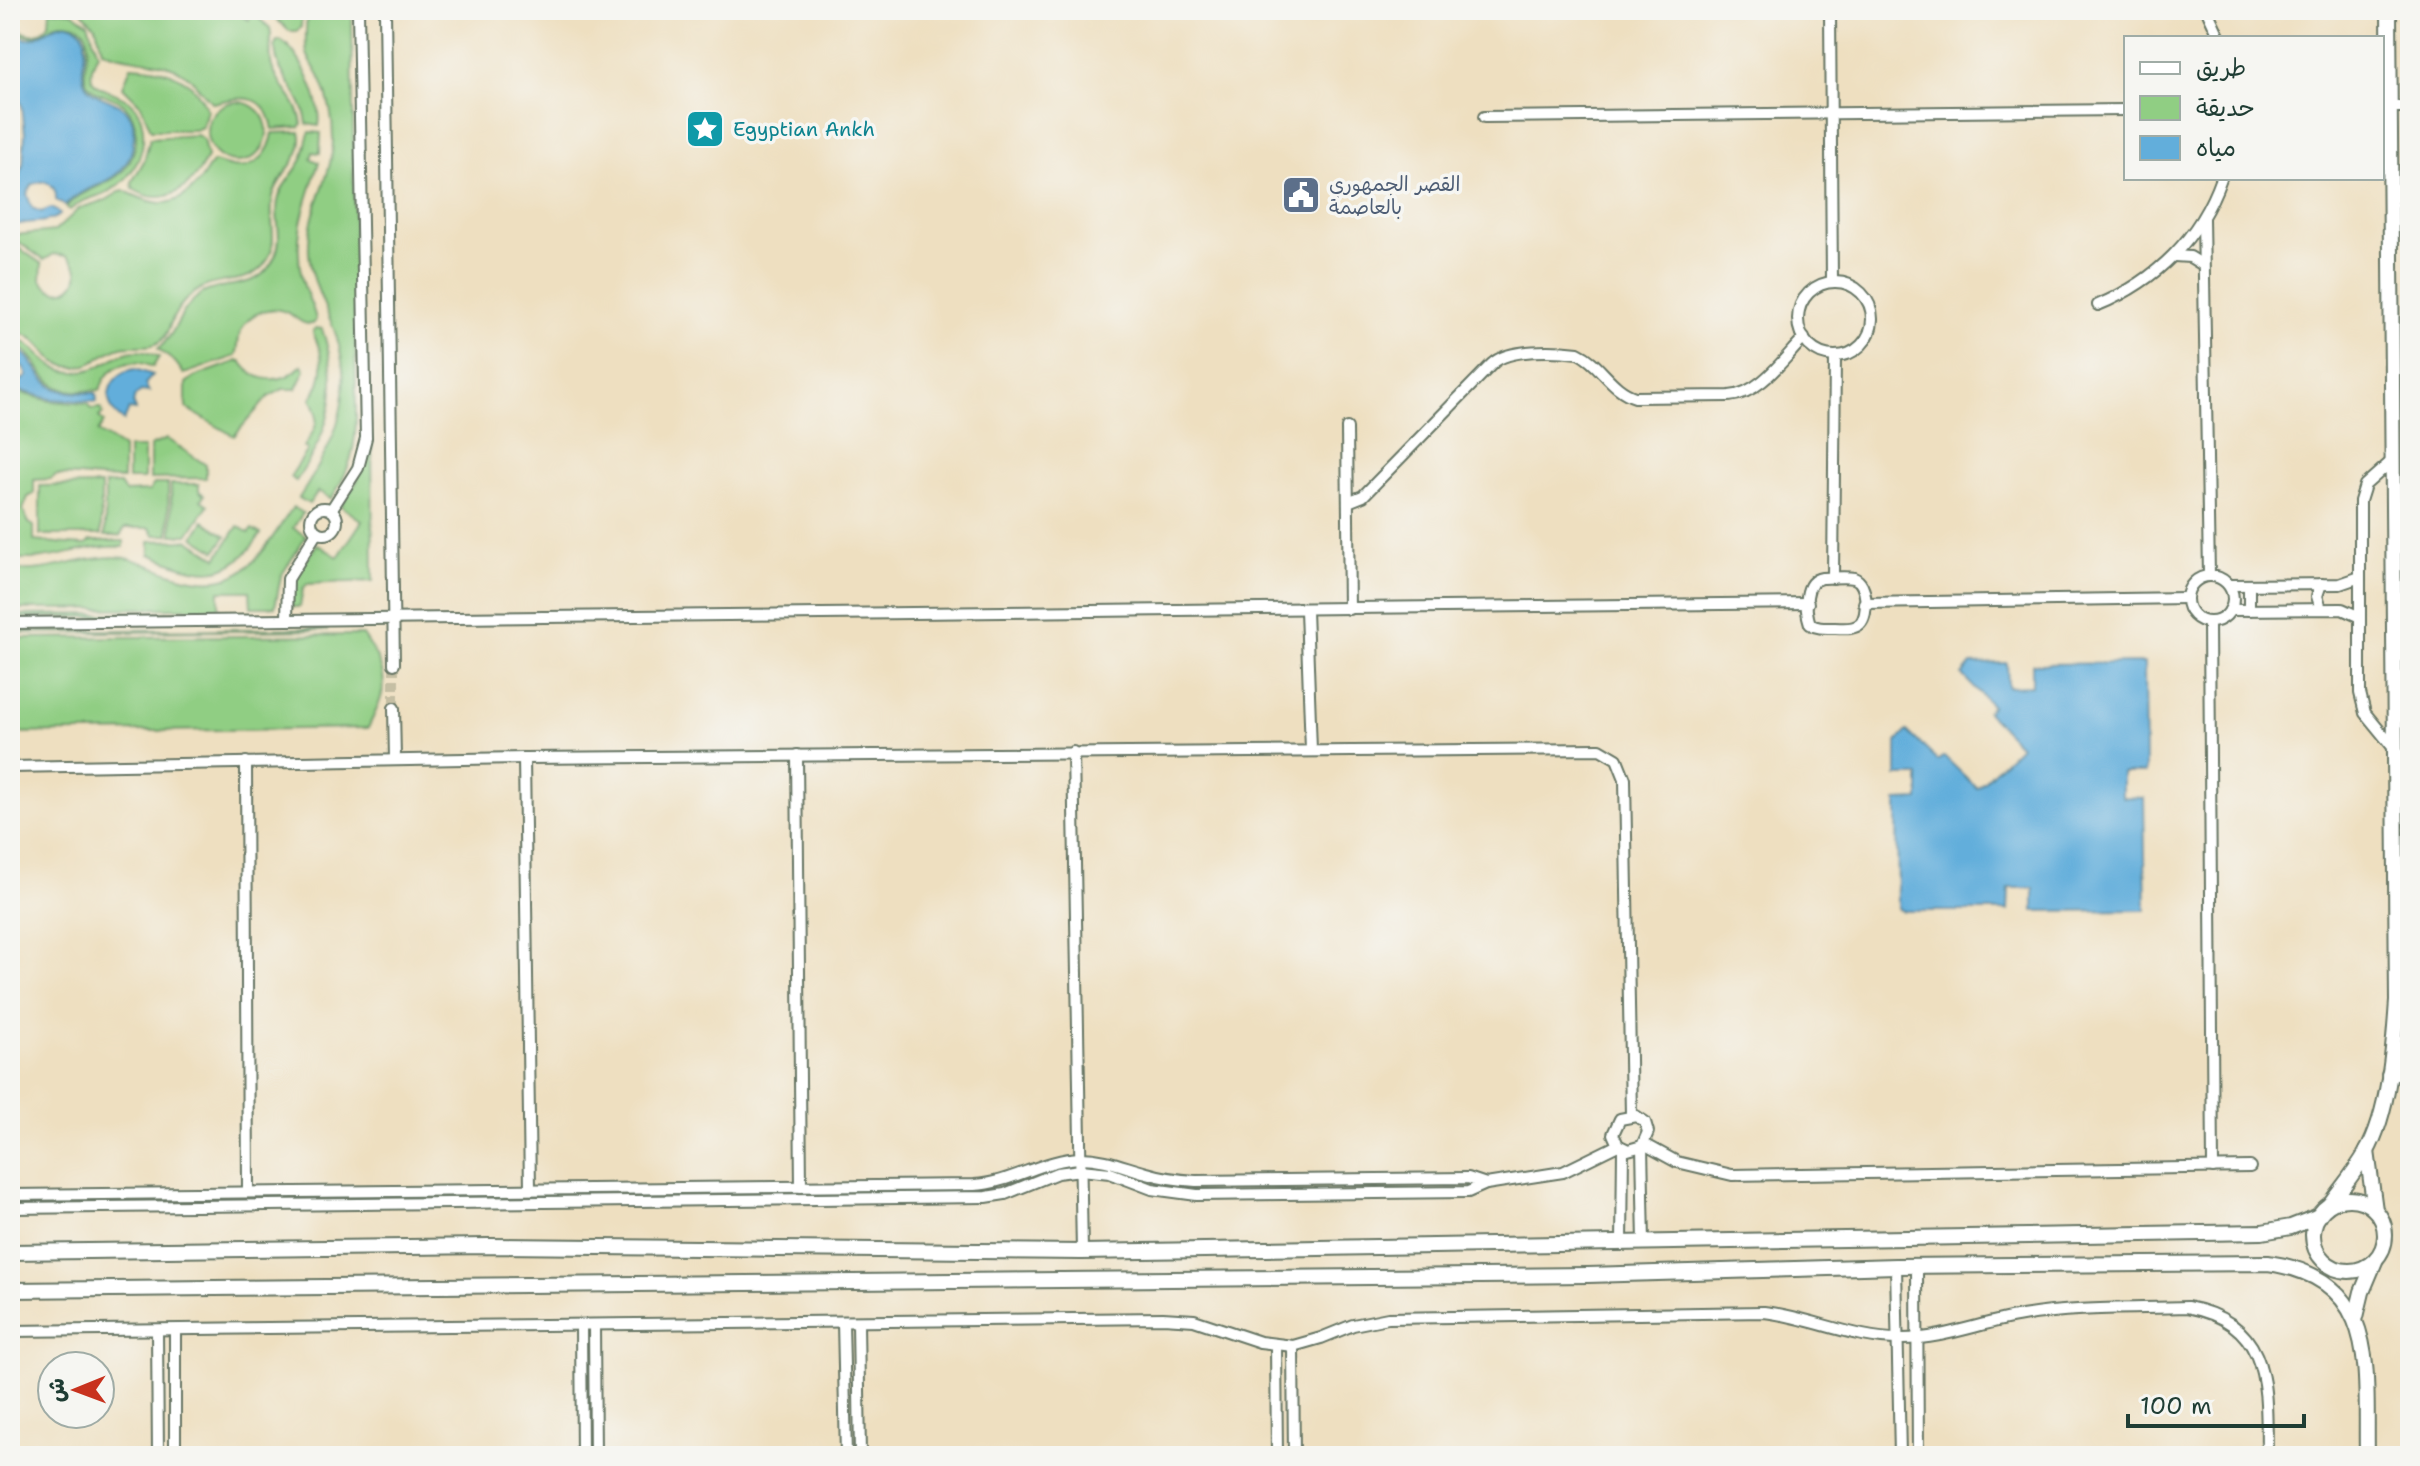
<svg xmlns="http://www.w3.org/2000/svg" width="2420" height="1466" viewBox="0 0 2420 1466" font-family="'Shantell Sans','Playpen Sans Arabic',sans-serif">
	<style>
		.green { fill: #90ce83; stroke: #58865c; stroke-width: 2 }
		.water { fill: #62aedb; stroke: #407688; stroke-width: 2 }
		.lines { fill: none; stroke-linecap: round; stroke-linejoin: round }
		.street-tunnel { stroke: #c5bfa4; stroke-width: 10; stroke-dasharray: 10 5; stroke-linecap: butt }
		.street-casing { stroke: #677665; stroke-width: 14 }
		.secondary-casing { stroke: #677665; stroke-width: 18 }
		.street { stroke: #fff; stroke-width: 10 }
		.secondary { stroke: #fff; stroke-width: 14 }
		.labels { text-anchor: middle; stroke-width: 7; stroke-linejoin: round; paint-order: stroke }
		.culture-label { font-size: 20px; fill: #0d838f; stroke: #f6f6f2; text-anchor: start }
		.service-label { font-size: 20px; fill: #4e5e75; stroke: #f6f6f2; text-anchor: start }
	</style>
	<rect width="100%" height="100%" fill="#f6f6f2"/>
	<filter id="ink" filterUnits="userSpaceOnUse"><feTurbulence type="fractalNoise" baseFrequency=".0125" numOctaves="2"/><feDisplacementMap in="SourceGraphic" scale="16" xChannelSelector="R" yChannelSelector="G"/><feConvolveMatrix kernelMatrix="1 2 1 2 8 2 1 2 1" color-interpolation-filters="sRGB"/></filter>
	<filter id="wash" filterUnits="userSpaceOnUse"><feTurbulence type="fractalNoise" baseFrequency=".006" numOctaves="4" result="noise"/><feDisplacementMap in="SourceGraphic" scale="32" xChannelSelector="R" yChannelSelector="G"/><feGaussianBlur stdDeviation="1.8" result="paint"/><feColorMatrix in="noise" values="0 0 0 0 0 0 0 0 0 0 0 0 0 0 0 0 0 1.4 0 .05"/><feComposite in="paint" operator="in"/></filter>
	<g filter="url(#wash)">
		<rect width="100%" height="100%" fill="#eedfc0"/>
		<g class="green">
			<path d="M50 10 72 12 88 23 98 53C70 108 138 73 143 129 146 156 129 184 103 194 91 199 80 200 70 210L66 207C86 184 120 188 132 156 140 137 137 112 119 101 107 94 95 96 87 83 77 65 108 22 60 23 43 30 34 46 15 29L17 27C28 38 41 36 49 24Z"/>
			<path d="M80 10H246L243 17 249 20 253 13 270 28C273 41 268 53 272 67 280 89 298 98 302 124L300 127 273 129C266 91 241 97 213 103 201 94 196 80 182 72 157 57 127 62 102 50L96 27Z"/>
			<path d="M267 10H302L301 27 297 31H289Z"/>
			<path d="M307 10H352L356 414C356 448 350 471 331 499L318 491 309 504 299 498C334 445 357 397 335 332 325 305 311 282 309 252 307 208 333 179 333 139 333 119 329 98 321 80 317 71 309 61 307 53 304 40 307 23 307 10Z"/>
			<path d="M280 40C300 50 324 105 319 126L307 124C303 88 271 75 276 42Z"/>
			<path d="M131 66C164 67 194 76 207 110L202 127 195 130H151L141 105 123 87Z"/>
			<circle cx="237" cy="132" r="30"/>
			<path d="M300 132C307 156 279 173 273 196 267 221 282 243 263 266 246 285 222 277 202 288 189 295 179 305 173 318 169 326 168 334 162 340 150 350 134 344 121 347 104 351 96 366 77 367 47 367 47 346 28 336 23 333 16 333 10 331V242L42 264 41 280C60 309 95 277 67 256L54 254 44 260 13 238 15 235 55 231 80 208 106 200 123 190C153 205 173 212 198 183 204 176 207 168 213 162 220 163 225 166 232 167 254 171 270 154 273 133Z"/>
			<path d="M310 132 321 133 320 153 313 152 311 159 319 162C306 204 292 233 302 279 305 293 314 307 316 320L313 324C302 325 298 319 290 314 272 304 249 312 241 331 237 339 239 348 236 356L184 374 176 363 158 349C178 333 179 307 203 293 231 279 259 293 275 256 284 237 274 220 278 201 281 184 295 174 302 159 306 150 306 137 310 132Z"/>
			<path d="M197 135 203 139 207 157C194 186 165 210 133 189L132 182 144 161 150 138Z"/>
			<path d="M315 328 322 329C343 388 330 431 296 481L290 477 308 450 304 447C315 430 323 417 311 399 326 377 325 357 313 333Z"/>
			<path d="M10 337C42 344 41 371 75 372 108 373 121 337 159 357L153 367C130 356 107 366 100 390 86 391 69 393 56 386 36 375 38 352 10 343Z"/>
			<path d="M238 361H241C256 384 283 385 302 365L305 370 296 389H283L268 397 234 436 186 408V383L194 377Z"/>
			<path d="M10 390 50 401 88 404 91 409 100 408 103 413 99 417 104 422 98 432 123 448V479C99 479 79 475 56 475L51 479 34 480V494L28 497 23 510 29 523 34 526V541C52 542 67 545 86 545L90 541H124V547C85 544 50 564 10 558Z"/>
			<path d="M167 439 206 465V478L150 479V446Z"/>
			<path d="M372 439 373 581 307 584 303 589 300 607H291L293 580 317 544 338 557 362 521 341 506 357 481Z"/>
			<rect x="128" y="448" width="16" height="31"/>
			<path d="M105 484H120L125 492 149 491 154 484H168L169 535H154L150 528H125L120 536H105Z"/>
			<path d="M171 484H199V491L204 495 201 500 208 505 188 535H172Z"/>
			<path d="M101 485V535H40V486Z"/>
			<path d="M293 507 303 513 293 528 306 536 281 576 275 607H251L250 591H219V608L10 609V569C47 575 78 557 114 557 136 557 153 568 173 574 242 597 259 557 293 507Z"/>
			<path d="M204 521 226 536 216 551 194 537Z"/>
			<path d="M238 526 249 533 252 529 261 534C228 584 199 575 150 554V541L189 540 217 558Z"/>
			<path d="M191 613V616L10 618V615Z"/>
			<path d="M327 628V630L10 633V631Z"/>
			<path d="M363 635C390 676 389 685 368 728L10 733V638Z"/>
		</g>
		<g class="water">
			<path d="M10 24C30 59 47 21 68 24 97 30 80 59 83 76 88 108 131 91 134 130 134 140 133 151 128 160 114 187 83 184 65 206L56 200C57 185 45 177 32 185L27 194 32 208 41 212 51 208 60 213V215C44 226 27 219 10 227V205L23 165 25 134 22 106 10 69Z"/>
			<path d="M10 345C35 355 37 381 57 389 69 394 84 393 96 393L97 402 51 399 10 388V375L22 380 27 376 24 368 10 357Z"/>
			<path d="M135 369 153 375 145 384 149 392 141 391 135 396 133 403 136 410 129 409 124 421C99 406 107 373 135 369Z"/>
			<path d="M2007 663 2008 687 2032 686V664L2144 663 2145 773H2122V797L2144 798 2146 910 2034 911V888H2009L2008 911H1904L1898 909 1897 801 1919 800V776H1897V742L1907 731 1938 761 1944 756 1977 788 2020 746 1987 712 1992 706 1962 675 1971 664Z"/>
		</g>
	</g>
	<g filter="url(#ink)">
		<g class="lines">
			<path class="street-tunnel" d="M394 664V708"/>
			<defs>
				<g id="street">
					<path d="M385 10 394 664"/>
					<path d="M1830 10 1832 282"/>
					<path d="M2207 10 2220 38"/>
					<path d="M2382 107H2410"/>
					<path d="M1484 117 2126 110"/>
					<path d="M2203 218 2209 575"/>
					<path d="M2174 256 2190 257 2203 265"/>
					<circle cx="1835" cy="319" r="37"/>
					<path d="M2098 305C2156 281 2200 238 2221 178"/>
					<path d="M1347 428 1349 609"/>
					<path d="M2393 460 2365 485 2360 501V693L2365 713 2397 752"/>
					<path d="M1348 502 1363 496 1492 364C1508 348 1556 350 1578 353 1600 363 1611 390 1635 397L1729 396C1760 394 1783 359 1804 338"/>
					<circle cx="324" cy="521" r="13"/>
					<path d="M331 510 358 468 366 438 358 10"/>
					<circle cx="2210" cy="599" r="23"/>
					<path d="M1822 578C1831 578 1845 576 1854 578 1868 583 1869 615 1860 624 1853 630 1843 628 1835 628 1825 628 1818 629 1810 624 1805 609 1803 581 1822 578Z"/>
					<path d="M1833 578 1835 356"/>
					<path d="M2229 585 2340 584 2360 577"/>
					<path d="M2249 585V610"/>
					<path d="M1864 603 2187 598"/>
					<path d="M2321 609 2317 596 2321 584"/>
					<path d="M1306 610 1311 750"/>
					<path d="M2230 610 2342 609 2360 617"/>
					<path d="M287 620 288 579 317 532"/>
					<path d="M2209 622 2213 1168"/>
					<path d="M10 623 1808 603"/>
					<path d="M394 708 395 759"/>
					<path d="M1073 752 1082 1252"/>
					<path d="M797 755 801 1187"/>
					<path d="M524 758 530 1189"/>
					<path d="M246 762 248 1192"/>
					<path d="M10 767 524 758 1600 749 1617 759 1625 779 1631 1115"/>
					<path d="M1644 1144 1677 1162 1732 1175 2250 1167"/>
					<path d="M1642 1146 1628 1150 1618 1145 1613 1134 1620 1119 1636 1116 1645 1122 1648 1132 1642 1146 1644 1243"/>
					<path d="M10 1195 974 1185C1012 1183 1043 1159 1081 1158 1105 1158 1124 1167 1147 1173 1163 1178 1179 1180 1196 1181L1468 1178 1486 1184"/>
					<path d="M10 1208 986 1197 1005 1194 1057 1173 1081 1170 1110 1173 1152 1189 1197 1195 1468 1192 1486 1184 1563 1172 1618 1145"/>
					<path d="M1622 1244 1623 1149"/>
					<path d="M1896 1266 1900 1456"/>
					<path d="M1917 1266 1918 1456"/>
					<path d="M843 1322 846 1456"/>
					<path d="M858 1322 860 1456"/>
					<path d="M581 1325 582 1456"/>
					<path d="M594 1325 595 1456"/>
					<path d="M157 1330 158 1456"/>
					<path d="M175 1330V1456"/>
					<path d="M10 1331 1163 1318 1194 1320 1260 1342 1293 1346 1321 1338 1353 1325 1388 1318 1764 1312C1811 1317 1855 1340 1902 1339 1944 1339 1982 1322 2022 1316 2076 1307 2133 1309 2187 1307 2273 1323 2266 1388 2267 1456"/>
					<path d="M1276 1345 1277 1456"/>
					<path d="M1293 1346 1294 1456"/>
				</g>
				<g id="secondary">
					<path d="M2389 1075 2410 1068"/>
					<path d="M2367 1151 2375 1210"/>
					<circle cx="2349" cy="1235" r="36"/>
					<path d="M2330 1204C2342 1187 2356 1171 2366 1153 2389 1113 2394 1046 2397 1001L2389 10"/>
					<path d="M10 1252 489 1246 1082 1252 2262 1232 2291 1227 2319 1216"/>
					<path d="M10 1290 1588 1275 1896 1266 2268 1263C2381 1279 2365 1368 2367 1456"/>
					<path d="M2356 1317 2362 1292 2375 1261"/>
					<path d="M2410 1456V1453"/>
				</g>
			</defs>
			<use href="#street" class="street-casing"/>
			<use href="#secondary" class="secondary-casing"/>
			<use href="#street" class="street"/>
			<use href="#secondary" class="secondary"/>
		</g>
	</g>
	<defs>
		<symbol id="sight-square" viewBox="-11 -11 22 22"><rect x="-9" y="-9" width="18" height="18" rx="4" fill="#0f9aa8" stroke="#f6f6f2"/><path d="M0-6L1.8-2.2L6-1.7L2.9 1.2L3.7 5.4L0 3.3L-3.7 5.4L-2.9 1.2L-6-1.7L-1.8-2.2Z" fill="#fff"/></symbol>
		<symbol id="civic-square" viewBox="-11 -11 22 22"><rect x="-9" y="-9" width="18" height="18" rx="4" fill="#5c6f8a" stroke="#f6f6f2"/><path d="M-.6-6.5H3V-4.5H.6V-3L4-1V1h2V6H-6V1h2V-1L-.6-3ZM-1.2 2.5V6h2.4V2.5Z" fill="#fff"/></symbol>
	</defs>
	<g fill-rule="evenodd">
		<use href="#sight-square" x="683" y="107" width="44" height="44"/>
		<use href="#civic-square" x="1279" y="173" width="44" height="44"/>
	</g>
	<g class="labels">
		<g class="culture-label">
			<text x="733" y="136">Egyptian Ankh</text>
		</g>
		<g class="service-label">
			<text x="1329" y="191">القصر الجمهوري<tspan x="1329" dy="23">بالعاصمة</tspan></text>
		</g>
	</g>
	<rect width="2420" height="1466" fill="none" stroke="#f6f6f2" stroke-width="40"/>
	<rect x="2124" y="36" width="260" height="144" fill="#f6f6f2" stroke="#a0aca6" stroke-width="2"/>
	<rect x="2140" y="62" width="40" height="12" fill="#ffffff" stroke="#a0aca6" stroke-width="2"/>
	<text x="2196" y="76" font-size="24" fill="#1f3d34">طريق</text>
	<rect x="2140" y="96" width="40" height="24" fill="#90ce83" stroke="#a0aca6" stroke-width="2"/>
	<text x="2196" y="116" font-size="24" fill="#1f3d34">حديقة</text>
	<rect x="2140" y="136" width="40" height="24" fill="#62aedb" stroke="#a0aca6" stroke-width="2"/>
	<text x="2196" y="156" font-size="24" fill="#1f3d34">مياه</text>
	<g transform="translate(76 1390) rotate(269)"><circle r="38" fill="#f6f6f2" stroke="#a0aca6" stroke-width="2"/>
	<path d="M0-6L14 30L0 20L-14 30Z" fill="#c8321e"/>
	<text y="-12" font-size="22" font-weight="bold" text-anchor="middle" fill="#1f3d34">ش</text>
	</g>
	<path d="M2128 1414v12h176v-12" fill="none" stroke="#1f3d34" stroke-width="4"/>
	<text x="2140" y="1414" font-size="24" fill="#1f3d34" stroke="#f6f6f2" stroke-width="6" paint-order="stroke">100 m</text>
</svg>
